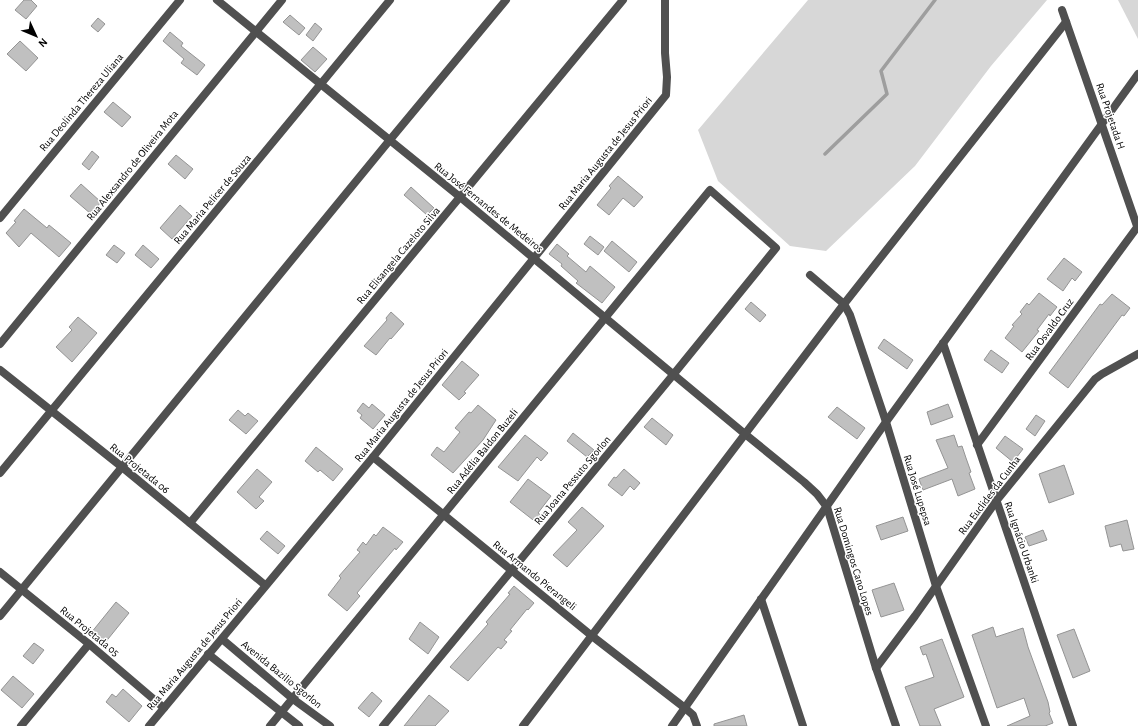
<svg xmlns="http://www.w3.org/2000/svg" width="1138" height="726" viewBox="0 0 1138 726" font-family="'Alegreya Sans',sans-serif">
	<style>
		.green { fill: #d7d7d7 }
		.lines { fill: none; stroke-linecap: round; stroke-linejoin: round }
		.stream { stroke: #9e9e9e; stroke-width: 3.5 }
		.building { fill: #c0c0c0; stroke: #949494 }
		.minor { stroke: #505050; stroke-width: 8 }
		.labels { text-anchor: middle; stroke-width: 3; stroke-linejoin: round; paint-order: stroke }
		.street-label { font-size: 11px; fill: #000; stroke: #fff }
	</style>
	<rect width="100%" height="100%" fill="#fff"/>
	<g class="green">
		<path d="M808 0H1047L991 66 915 166 826 251 790 246 718 181 698 130Z"/>
		<path d="M1118 0H1138V39Z"/>
	</g>
	<g class="lines">
		<path class="stream" d="M825 154 887 94 881 71 935 0"/>
	</g>
	<g class="building">
		<path d="M24 0H31L37 6 26 19 15 10Z"/>
		<path d="M290 15 305 28 299 35 283 22Z"/>
		<path d="M98 18 105 24 98 32 91 26Z"/>
		<path d="M315 23 322 29 313 41 306 35Z"/>
		<path d="M170 32 183 43 181 46 205 65 197 75 181 63 184 59 163 41Z"/>
		<path d="M20 41 38 58 26 71 7 54Z"/>
		<path d="M313 47 327 59 315 72 301 60Z"/>
		<path d="M113 102 131 117 122 127 104 112Z"/>
		<path d="M92 151 99 157 89 170 82 164Z"/>
		<path d="M176 155 193 169 185 179 168 164Z"/>
		<path d="M618 176 643 197 634 207 623 198 609 215 597 205 611 188 609 186Z"/>
		<path d="M81 184 101 202 91 214 70 196Z"/>
		<path d="M411 187 434 208 427 215 404 195Z"/>
		<path d="M180 205 192 216 172 239 160 228Z"/>
		<path d="M24 209 47 228 49 225 71 243 59 257 31 233 19 247 6 233 16 222 14 221Z"/>
		<path d="M590 236 604 247 598 255 584 244Z"/>
		<path d="M612 241 637 262 629 272 604 251Z"/>
		<path d="M557 244 569 254 567 256 586 272 590 266 615 287 602 303 576 283 578 281 561 266 562 264 549 254Z"/>
		<path d="M114 245 125 253 117 263 106 255Z"/>
		<path d="M143 245 159 259 151 268 135 255Z"/>
		<path d="M1064 258 1082 272 1075 281 1072 278 1063 291 1047 279Z"/>
		<path d="M1039 293 1057 307 1050 316 1049 314 1037 330 1039 331 1022 352 1005 338 1014 326 1012 325 1022 314 1020 312 1027 303 1029 305Z"/>
		<path d="M1112 294 1130 308 1124 316 1122 315 1068 388 1049 373 1100 304 1102 305Z"/>
		<path d="M751 302 766 315 760 322 745 309Z"/>
		<path d="M391 312 404 324 391 339 390 338 376 355 364 346 387 320 386 318Z"/>
		<path d="M78 317 97 333 72 362 56 347 72 330 69 327Z"/>
		<path d="M884 339 913 360 907 369 878 348Z"/>
		<path d="M991 350 1009 363 1002 373 984 360Z"/>
		<path d="M462 361 479 375 464 392 466 393 459 400 442 385Z"/>
		<path d="M363 403 369 408 372 404 385 415 373 429 360 418 362 415 357 411Z"/>
		<path d="M948 404 953 417 931 425 927 412Z"/>
		<path d="M478 405 496 420 483 440 453 473 431 455 437 447 444 452 460 432 455 428 469 412 471 413Z"/>
		<path d="M837 407 865 428 857 439 828 417Z"/>
		<path d="M238 410 245 416 248 413 258 421 246 434 229 420Z"/>
		<path d="M1036 415 1045 421 1035 436 1026 429Z"/>
		<path d="M652 418 673 435 666 445 644 427Z"/>
		<path d="M573 433 594 450 587 457 567 441Z"/>
		<path d="M525 435 548 453 541 461 537 457 518 481 498 467Z"/>
		<path d="M954 435 958 447 962 446 966 458 971 472 969 473 975 489 958 496 952 479 923 490 919 479 948 468 936 440Z"/>
		<path d="M1005 436 1023 449 1013 462 996 448Z"/>
		<path d="M316 447 343 469 333 481 320 470 318 472 305 461Z"/>
		<path d="M1064 465 1074 494 1049 503 1039 474Z"/>
		<path d="M257 469 272 482 259 497 264 501 256 509 237 492Z"/>
		<path d="M624 469 640 483 634 490 630 486 622 496 608 485 614 477 616 478Z"/>
		<path d="M528 479 551 496 538 513 542 516 537 523 510 502Z"/>
		<path d="M582 507 604 526 567 567 553 555 577 530 568 522Z"/>
		<path d="M903 517 908 531 881 540 876 526Z"/>
		<path d="M1127 520 1134 549 1123 551 1121 544 1110 547 1105 526Z"/>
		<path d="M383 527 403 542 396 550 395 548 372 575 357 593 360 596 347 611 328 595 341 578 339 576 360 552 357 550 363 542 366 545 374 534 376 536Z"/>
		<path d="M1043 530 1047 540 1029 546 1025 537Z"/>
		<path d="M267 531 285 546 278 554 260 539Z"/>
		<path d="M894 583 904 610 881 617 872 590Z"/>
		<path d="M514 586 534 603 528 610 527 609 510 630 512 631 504 640 507 642 501 649 498 647 468 681 450 667 488 624 486 622 510 594 508 593Z"/>
		<path d="M116 602 129 613 104 644 91 633Z"/>
		<path d="M420 622 439 637 428 654 409 639Z"/>
		<path d="M993 627 996 637 1023 628 1028 647 1048 702 1050 712 1049 713 1053 723 1045 726H1007L1030 716 1024 698 997 708 972 635Z"/>
		<path d="M1074 629 1090 671 1073 678 1057 635Z"/>
		<path d="M942 639 964 697 934 709 941 726H920L905 687 934 677 926 654 923 655 920 647Z"/>
		<path d="M34 643 44 650 33 664 23 656Z"/>
		<path d="M13 676 34 694 22 708 1 690Z"/>
		<path d="M123 689 142 706 129 722 106 702 112 694 116 697Z"/>
		<path d="M372 692 382 701 369 717 358 708Z"/>
		<path d="M429 695 449 711 435 726H404Z"/>
		<path d="M744 715 747 726H714V724Z"/>
	</g>
	<g class="lines">
		<g class="minor">
			<path d="M217 0 460 197 745 434 804 482 817 494 827 507 876 668 896 726"/>
			<path d="M1062 10 1138 229"/>
			<path d="M0 218 180 0"/>
			<path d="M810 275 844 304 850 315 886 422 936 586 986 726"/>
			<path d="M943 343 1073 726"/>
			<path d="M0 344 282 0"/>
			<path d="M0 370 122 467 265 585"/>
			<path d="M977 445 1138 226"/>
			<path d="M373 457 592 636 685 708 693 715 697 726"/>
			<path d="M0 473 390 0"/>
			<path d="M190 523 623 0"/>
			<path d="M0 572 89 644 164 708"/>
			<path d="M761 599 803 726"/>
			<path d="M0 616 389 141 506 0"/>
			<path d="M222 639 293 699 330 726"/>
			<path d="M208 654 299 726"/>
			<path d="M876 668 915 616 997 500 1095 379 1102 374 1138 354"/>
			<path d="M21 726 89 644"/>
			<path d="M149 726 373 457 666 95 667 77 665 53V0"/>
			<path d="M270 726 710 190 776 248 673 375 383 726"/>
			<path d="M523 726 844 304 1066 22"/>
			<path d="M672 726 886 422 1138 74"/>
		</g>
	</g>
	<g class="labels">
		<g class="street-label">
			<text transform="translate(81 102) rotate(-50)" y="4">Rua Deolinda Thereza Uliana</text>
			<text transform="translate(1111 116) rotate(71)" y="4">Rua Projetada H</text>
			<text transform="translate(605 153) rotate(-51)" y="4">Rua Maria Augusta de Jesus Priori</text>
			<text transform="translate(132 165) rotate(-51)" y="4">Rua Alexsandro de Oliveira Mota</text>
			<text transform="translate(212 199) rotate(-50)" y="4">Rua Maria Pelicer de Souza</text>
			<text transform="translate(489 207) rotate(39)" y="4">Rua José Fernandes de Medeiros</text>
			<text transform="translate(398 255) rotate(-50)" y="4">Rua Elisangela Cazeloto Silva</text>
			<text transform="translate(1049 329) rotate(-54)" y="4">Rua Osvaldo Cruz</text>
			<text transform="translate(401 405) rotate(-51)" y="4">Rua Maria Augusta de Jesus Priori</text>
			<text transform="translate(482 451) rotate(-51)" y="4">Rua Adélia Baldon Buzeli</text>
			<text transform="translate(140 468) rotate(39)" y="4">Rua Projetada 06</text>
			<text transform="translate(572 480) rotate(-50)" y="4">Rua Joana Pessuto Sgorlon</text>
			<text transform="translate(918 490) rotate(73)" y="4">Rua José Lupepsa</text>
			<text transform="translate(989 495) rotate(-53)" y="4">Rua Euclides da Cunha</text>
			<text transform="translate(1022 542) rotate(71)" y="4">Rua Ignácio Urbanki</text>
			<text transform="translate(854 561) rotate(73)" y="4">Rua Domingos Cano Lopes</text>
			<text transform="translate(535 575) rotate(39)" y="4">Rua Armando Pierangeli</text>
			<text transform="translate(90 631) rotate(39)" y="4">Rua Projetada 05</text>
			<text transform="translate(194 654) rotate(-50)" y="4">Rua Maria Augusta de Jesus Priori</text>
			<text transform="translate(282 674) rotate(39)" y="4">Avenida Bazilio Sgorlon</text>
		</g>
	</g>
	<g transform="translate(36 36) rotate(134)" stroke="#ffffff" stroke-width="3" paint-order="stroke">
	<path d="M0-3L7 15L0 10L-7 15Z" fill="#000000"/>
	<text y="-6" font-size="11" font-weight="bold" text-anchor="middle" fill="#000000">N</text>
	</g>
</svg>
